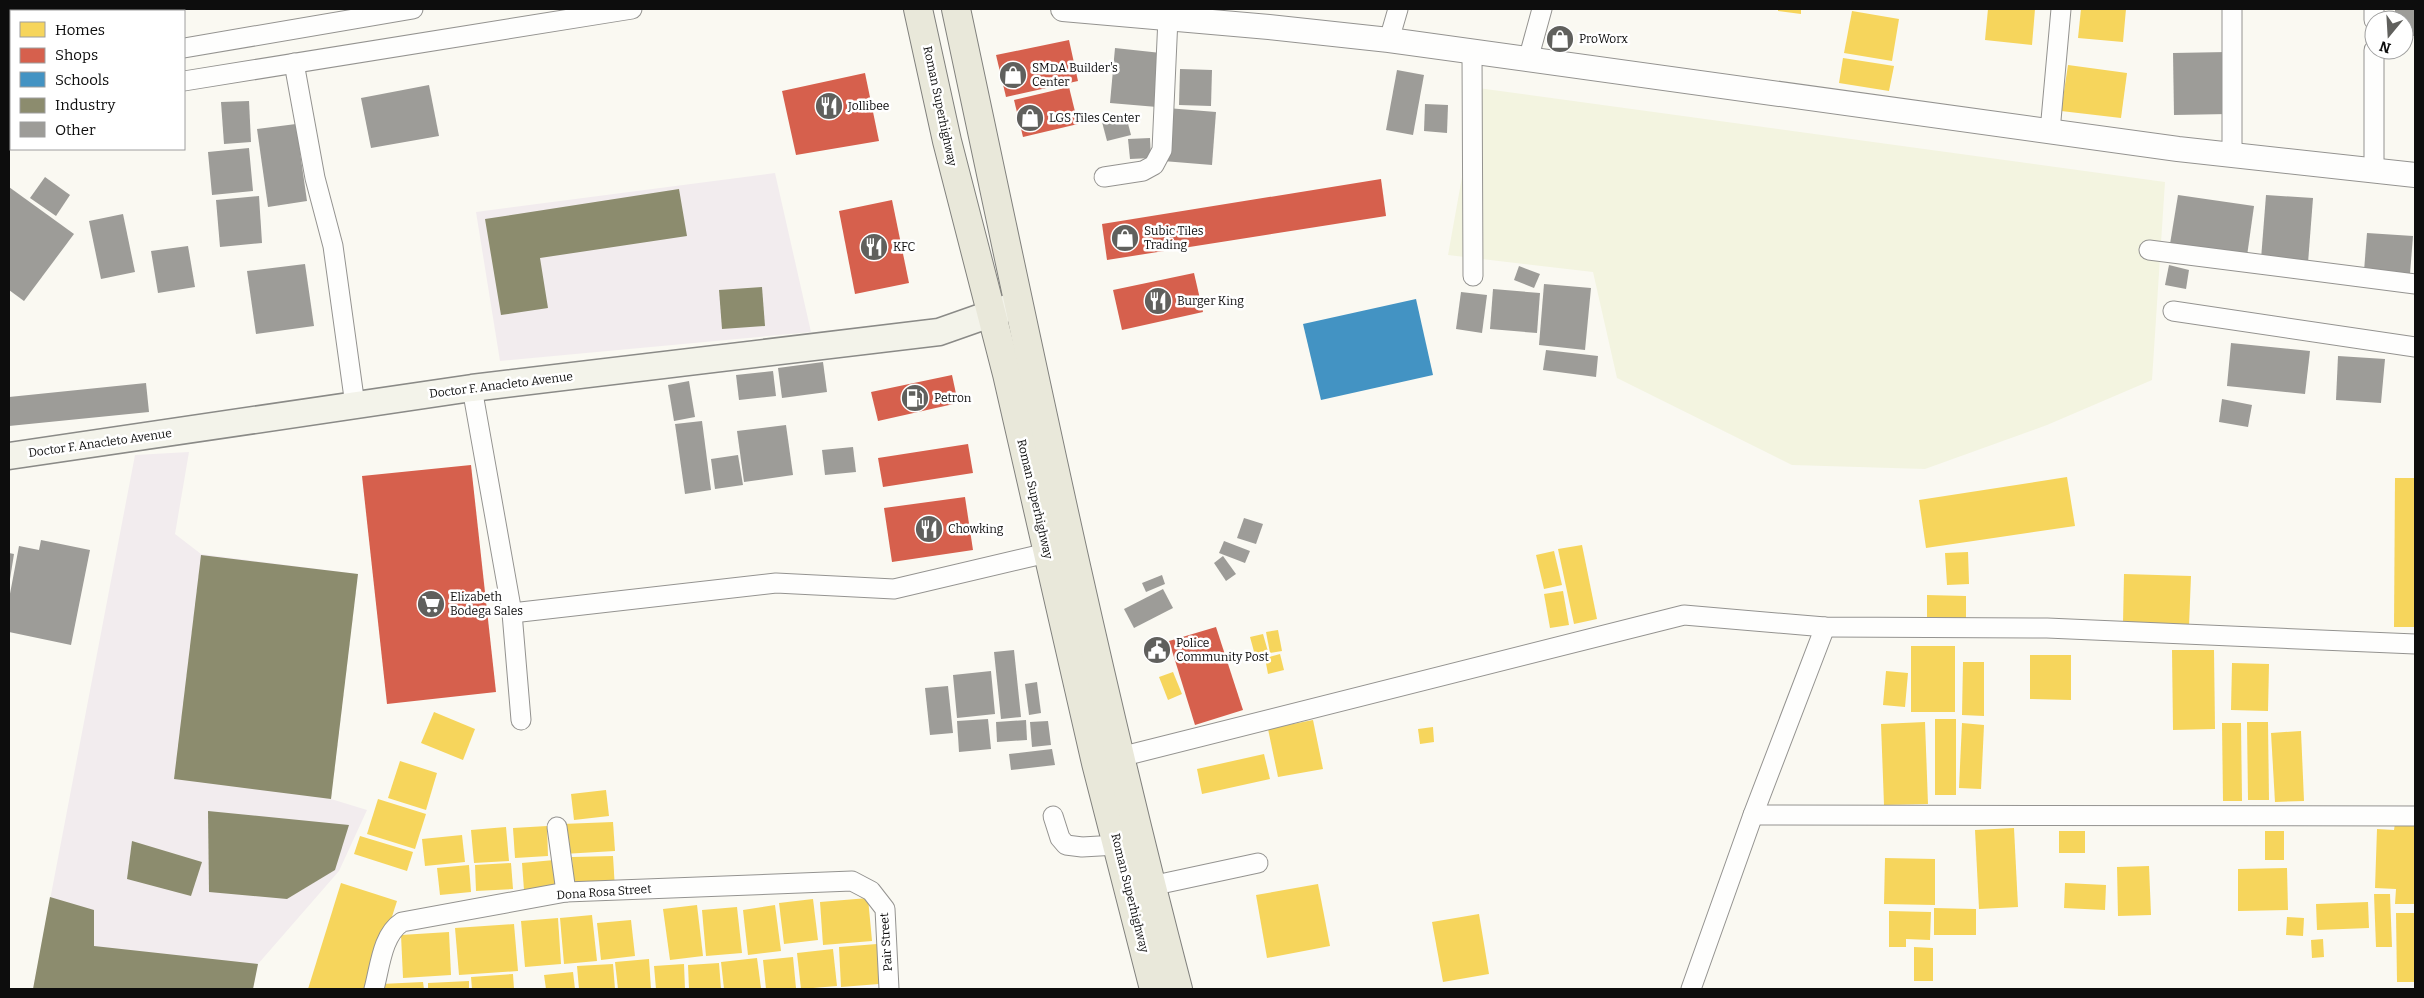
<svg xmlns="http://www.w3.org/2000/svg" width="2424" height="998" viewBox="0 0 2424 998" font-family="Bitter,serif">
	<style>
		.industrial { fill: #f2ecee }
		.farmland { fill: #f3f4e0 }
		.homes { fill: #f6d55c }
		.shops { fill: #d6604d }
		.schools { fill: #4393c3 }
		.industry { fill: #8c8c6e }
		.building { fill: #9d9c98 }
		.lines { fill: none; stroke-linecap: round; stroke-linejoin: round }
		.minor-casing { stroke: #949390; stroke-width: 21 }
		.tertiary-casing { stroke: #949390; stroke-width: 26 }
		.secondary-casing { stroke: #8a8a87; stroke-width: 29 }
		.primary-casing { stroke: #81817d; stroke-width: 30 }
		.minor { stroke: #fefefd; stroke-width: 19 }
		.tertiary { stroke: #fefefd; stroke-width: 24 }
		.secondary { stroke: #f3f3ea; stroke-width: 26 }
		.primary { stroke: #e9e8da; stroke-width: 28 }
		.labels { text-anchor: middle; stroke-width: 5; stroke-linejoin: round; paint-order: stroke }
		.poi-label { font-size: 12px; fill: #0d0d0d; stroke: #fff; text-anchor: start }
		.street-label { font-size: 12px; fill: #0d0d0d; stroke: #fff }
	</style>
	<rect width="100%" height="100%" fill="#faf9f2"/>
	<g class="industrial">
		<path d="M775 173 811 332 500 361 476 212Z"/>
		<path d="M189 452 175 534 201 554 358 574 331 799 367 810 339 871 258 964 253 989H33L135 455Z"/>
	</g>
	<path class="farmland" d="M1478 88 2165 182 2152 380 2047 425 1925 469 1792 465 1617 378 1593 272 1448 255Z"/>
	<g class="homes">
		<path d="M1778 9H1801V14L1778 11Z"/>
		<path d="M1988 9H2035L2032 45 1985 40Z"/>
		<path d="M2081 9H2126L2123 42 2078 38Z"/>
		<path d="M1852 11 1899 19 1892 61 1844 53Z"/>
		<path d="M1843 58 1894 66 1889 91 1839 83Z"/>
		<path d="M2068 65 2127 73 2121 118 2061 111Z"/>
		<path d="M2067 477 2075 526 1926 548 1919 500Z"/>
		<path d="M2395 478H2415V627H2394Z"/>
		<path d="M1582 545 1597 619 1574 624 1558 549Z"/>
		<path d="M1554 551 1562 585 1544 589 1536 555Z"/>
		<path d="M1968 552 1969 584 1947 585 1945 553Z"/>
		<path d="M2124 574 2191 576 2189 626 2123 623Z"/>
		<path d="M1563 591 1569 625 1550 628 1544 594Z"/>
		<path d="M1927 595 1966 596V619L1927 618Z"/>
		<path d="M1278 630 1282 651 1270 653 1266 632Z"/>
		<path d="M1263 634 1269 655 1256 659 1250 637Z"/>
		<rect x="1911" y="646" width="44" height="66"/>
		<path d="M2172 650H2214L2215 729 2173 730Z"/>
		<path d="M1280 654 1284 670 1268 674 1265 658Z"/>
		<path d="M2030 655H2071V700L2030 699Z"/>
		<path d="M1963 662H1984V716L1962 715Z"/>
		<path d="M2232 663 2269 664 2268 711 2231 710Z"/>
		<path d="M1886 671 1908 673 1905 707 1883 705Z"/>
		<path d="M1173 672 1182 694 1168 700 1159 677Z"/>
		<path d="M434 712 475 729 463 760 421 743Z"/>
		<rect x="1935" y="719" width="21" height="76"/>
		<path d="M1313 720 1323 769 1278 777 1268 729Z"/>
		<path d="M1925 722 1928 804 1884 805 1881 724Z"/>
		<path d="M2247 722H2268L2269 800H2248Z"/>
		<path d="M1962 723 1984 725 1981 789 1959 788Z"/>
		<path d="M2222 723H2241L2242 801H2223Z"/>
		<path d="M1433 727 1434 742 1420 744 1418 729Z"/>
		<path d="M2301 731 2304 801 2275 802 2271 733Z"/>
		<path d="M1264 754 1270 779 1202 794 1197 769Z"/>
		<path d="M400 761 437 773 426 810 388 798Z"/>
		<path d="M606 790 609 816 574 820 571 794Z"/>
		<path d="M378 799 426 814 415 849 367 834Z"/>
		<path d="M613 822 615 851 563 854 562 824Z"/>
		<path d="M2395 823H2415V904H2395L2396 889 2375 888 2377 829 2394 830Z"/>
		<path d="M547 826 548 856 515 858 513 828Z"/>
		<path d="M506 827 509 861 474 863 471 830Z"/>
		<path d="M2014 828 2018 907 1979 909 1975 830Z"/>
		<rect x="2059" y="831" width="26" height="22"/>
		<rect x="2265" y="831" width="19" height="29"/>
		<path d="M462 835 465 862 425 866 422 839Z"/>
		<path d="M360 836 413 852 407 871 354 854Z"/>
		<path d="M613 856 615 889 574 890 572 857Z"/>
		<path d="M1885 858 1935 859V905L1884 904Z"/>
		<path d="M554 860 556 888 524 890 522 863Z"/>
		<path d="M511 863 513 889 476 891 475 865Z"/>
		<path d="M469 865 471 892 440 895 437 868Z"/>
		<path d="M2149 866 2151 915 2118 916 2117 867Z"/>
		<path d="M2287 868 2288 910 2238 911V869Z"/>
		<path d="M341 883 397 901 369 989H308Z"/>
		<path d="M2065 883 2106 885 2105 910 2064 908Z"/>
		<path d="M1318 884 1330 946 1267 958 1256 895Z"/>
		<path d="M2374 894H2390L2392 947H2376Z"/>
		<path d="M868 898 872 941 823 945 820 902Z"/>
		<path d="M813 899 818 940 784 944 779 903Z"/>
		<path d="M2368 902 2369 928 2317 930 2316 904Z"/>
		<path d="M697 905 703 956 670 960 663 909Z"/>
		<path d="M775 905 781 951 748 955 743 910Z"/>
		<path d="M737 907 742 953 706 956 702 910Z"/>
		<path d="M1934 908 1976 909V935H1934Z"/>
		<path d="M1889 911 1931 912 1930 940 1906 939V947H1889Z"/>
		<path d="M2396 913H2415V982H2397Z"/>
		<path d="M1479 914 1489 974 1443 982 1432 922Z"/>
		<path d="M592 915 597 961 564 964 560 918Z"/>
		<path d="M2287 917 2304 918 2303 936 2286 935Z"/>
		<path d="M558 918 561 964 525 967 521 921Z"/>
		<path d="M631 920 635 956 601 960 597 923Z"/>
		<path d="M514 924 518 971 459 975 455 928Z"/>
		<path d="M449 932 451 975 403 978 401 935Z"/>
		<path d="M2323 939 2324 957 2312 958 2311 940Z"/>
		<path d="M877 944 879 984 841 987 839 947Z"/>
		<path d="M1914 947 1933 948V981H1914Z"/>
		<path d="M833 949 837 986 801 989 797 953Z"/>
		<path d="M793 957 796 988 766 989 763 960Z"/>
		<path d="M757 958 761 988 724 989 721 962Z"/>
		<path d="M649 959 651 989H618L615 962Z"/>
		<path d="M719 963 721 989H689L688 965Z"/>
		<path d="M613 964 615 989H579L577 966Z"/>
		<path d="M684 964 685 989H656L654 966Z"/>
		<path d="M573 972 575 989H546L544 975Z"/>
		<path d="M513 974 514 989H472L471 977Z"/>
		<path d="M469 981V989H428V983Z"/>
		<path d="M423 982 424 989H381V984Z"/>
	</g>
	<g class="shops">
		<path d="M1069 40 1078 81 1006 97 996 55Z"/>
		<path d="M865 73 879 141 796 155 782 91Z"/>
		<path d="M1069 87 1078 124 1023 137 1014 100Z"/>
		<path d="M1381 179 1386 216 1107 260 1102 224Z"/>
		<path d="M892 200 909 283 855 294 839 211Z"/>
		<path d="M1194 273 1203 312 1122 330 1113 290Z"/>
		<path d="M952 375 958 403 878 421 871 392Z"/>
		<path d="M968 444 973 473 883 487 878 458Z"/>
		<path d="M471 465 496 692 387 704 362 476Z"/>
		<path d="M965 497 973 550 892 562 884 508Z"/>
		<path d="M1216 627 1243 710 1195 725 1169 641Z"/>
	</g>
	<path class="schools" d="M1416 299 1433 375 1321 400 1303 324Z"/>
	<g class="industry">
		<path d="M679 189 687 236 540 258 548 308 501 315 485 219Z"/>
		<path d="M762 287 765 326 722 329 719 290Z"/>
		<path d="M201 555 358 574 331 799 174 779Z"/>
		<path d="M208 811 349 825 335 870 287 899 209 892Z"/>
		<path d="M132 841 202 862 191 896 127 879Z"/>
		<path d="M50 897 94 910V946L258 964 253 989H33Z"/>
	</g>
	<g class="building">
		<path d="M2395 9H2415V36H2404V20H2395Z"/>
		<path d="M1115 48 1161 53 1157 107 1110 103Z"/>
		<path d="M2227 52 2228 114 2174 115 2173 53Z"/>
		<path d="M1180 69 1212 70 1211 106 1179 105Z"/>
		<path d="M1397 70 1424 75 1413 135 1386 130Z"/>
		<path d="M429 85 439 136 371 148 361 98Z"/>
		<path d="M249 101 251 142 224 144 221 102Z"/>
		<path d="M1425 104 1448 105 1447 133 1424 131Z"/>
		<path d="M1167 108 1216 112 1212 165 1163 161Z"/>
		<path d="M1126 116 1131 135 1107 141 1102 122Z"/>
		<path d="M296 124 307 201 268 207 257 129Z"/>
		<path d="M1150 138 1151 158 1130 159 1128 139Z"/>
		<path d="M249 148 253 191 212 195 208 152Z"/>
		<path d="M45 177 70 195 56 216 30 198Z"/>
		<path d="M9 187 74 234 24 301 9 290Z"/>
		<path d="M2178 195 2254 206 2247 256 2170 244Z"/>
		<path d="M2266 195 2313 198 2308 263 2261 259Z"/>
		<path d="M259 196 262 243 220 247 216 200Z"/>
		<path d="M123 214 135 272 101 279 89 221Z"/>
		<path d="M2367 233 2413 236 2410 274 2364 271Z"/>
		<path d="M188 246 195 287 158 293 151 251Z"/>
		<path d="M305 264 314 326 256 334 247 271Z"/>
		<path d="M2169 265 2189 270 2186 289 2165 285Z"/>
		<path d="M1519 266 1540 274 1534 288 1514 280Z"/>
		<path d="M1544 284 1591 288 1585 350 1539 345Z"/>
		<path d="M1493 289 1540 293 1537 333 1490 329Z"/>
		<path d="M1461 292 1487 295 1482 333 1456 329Z"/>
		<path d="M2231 343 2310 351 2305 394 2227 386Z"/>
		<path d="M1546 350 1598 356 1596 377 1543 370Z"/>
		<path d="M2338 356 2385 359 2381 403 2336 400Z"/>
		<path d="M823 362 827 392 782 398 778 368Z"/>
		<path d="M773 371 776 396 739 400 736 375Z"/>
		<path d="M689 381 695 417 674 421 668 385Z"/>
		<path d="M146 383 149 412 9 426V397Z"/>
		<path d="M2222 399 2252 405 2248 427 2219 422Z"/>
		<path d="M702 421 711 490 685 494 675 424Z"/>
		<path d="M786 425 793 475 744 482 737 431Z"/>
		<path d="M853 447 856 472 825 475 822 450Z"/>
		<path d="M738 455 743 485 715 489 711 459Z"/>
		<path d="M1244 518 1263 524 1256 544 1237 538Z"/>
		<path d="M41 540 90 550 71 645 9 632V599L19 546 39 550Z"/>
		<path d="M1224 541 1250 551 1245 563 1219 553Z"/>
		<path d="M9 553 14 554 10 579H9Z"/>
		<path d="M1223 556 1236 574 1226 581 1214 563Z"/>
		<path d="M1162 575 1165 584 1146 592 1142 583Z"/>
		<path d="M1163 589 1173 608 1134 628 1124 609Z"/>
		<path d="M1014 650 1021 717 1001 719 994 652Z"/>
		<path d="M991 671 995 714 957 718 953 675Z"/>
		<path d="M1037 682 1041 713 1029 715 1025 684Z"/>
		<path d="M948 686 953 733 930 735 925 688Z"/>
		<path d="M988 719 991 749 959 752 957 721Z"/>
		<path d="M1026 720 1027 740 997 742 996 722Z"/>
		<path d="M1048 721 1051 745 1032 747 1030 722Z"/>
		<path d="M1052 749 1055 765 1011 770 1009 754Z"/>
	</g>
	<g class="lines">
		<defs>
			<g id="minor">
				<path d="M2374 9V20"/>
				<path d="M1389 40 1398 9"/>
				<path d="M184 48 413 9"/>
				<path d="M2374 50V170"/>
				<path d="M1472 53 1473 276"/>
				<path d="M1528 60 1542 9"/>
				<path d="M294 63 315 178 333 246 355 405"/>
				<path d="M9 77H11"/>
				<path d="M184 81 632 9"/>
				<path d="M9 109H11"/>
				<path d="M2050 131 2061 9"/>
				<path d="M2232 155V9"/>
				<path d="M1104 177 1143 171 1154 165 1162 150 1168 18"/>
				<path d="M2149 250 2415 284"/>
				<path d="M2173 311 2415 347"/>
				<path d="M472 388 512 613 521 720"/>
				<path d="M512 613 776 583 894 589 1047 553"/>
				<path d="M1120 757 1684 615 1825 627 2047 628 2415 644"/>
				<path d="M1753 815 2415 816"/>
				<path d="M1053 816 1060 838 1066 845 1082 847 1117 845"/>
				<path d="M557 827 566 892"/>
				<path d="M1151 886 1258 863"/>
				<path d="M374 989C380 967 382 935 402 922L566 892 852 881 871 891 885 909 889 989"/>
				<path d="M1691 989 1753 815 1825 627"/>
			</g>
			<path id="tertiary" d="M1063 9 1269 27 1389 40 2178 149 2415 175"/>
			<path id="secondary" d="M9 456 472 388 939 332 1013 306"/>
			<g id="primary">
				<path d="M918 9 947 141 1007 374 1096 763 1154 989"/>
				<path d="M956 9C1026 337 1093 665 1178 989"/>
			</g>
		</defs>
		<use href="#minor" class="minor-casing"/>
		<use href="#tertiary" class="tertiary-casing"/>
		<use href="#secondary" class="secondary-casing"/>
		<use href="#primary" class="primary-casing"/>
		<use href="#minor" class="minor"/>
		<use href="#tertiary" class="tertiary"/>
		<use href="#secondary" class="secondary"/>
		<use href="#primary" class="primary"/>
	</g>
	<defs>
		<symbol id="shop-disc" viewBox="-11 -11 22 22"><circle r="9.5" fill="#60605d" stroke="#fff"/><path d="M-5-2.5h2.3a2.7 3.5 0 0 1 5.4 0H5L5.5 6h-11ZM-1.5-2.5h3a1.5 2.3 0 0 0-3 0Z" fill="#fff"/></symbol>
		<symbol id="restaurant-disc" viewBox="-11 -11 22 22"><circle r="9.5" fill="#60605d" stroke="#fff"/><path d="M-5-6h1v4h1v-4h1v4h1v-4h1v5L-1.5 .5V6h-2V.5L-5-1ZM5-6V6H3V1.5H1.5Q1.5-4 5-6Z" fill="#fff"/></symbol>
		<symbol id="fuel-disc" viewBox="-11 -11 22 22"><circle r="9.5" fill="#60605d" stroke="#fff"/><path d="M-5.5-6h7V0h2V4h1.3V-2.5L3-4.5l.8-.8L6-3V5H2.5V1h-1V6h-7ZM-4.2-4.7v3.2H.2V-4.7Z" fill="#fff"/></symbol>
		<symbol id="supermarket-disc" viewBox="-11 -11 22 22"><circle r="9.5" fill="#60605d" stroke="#fff"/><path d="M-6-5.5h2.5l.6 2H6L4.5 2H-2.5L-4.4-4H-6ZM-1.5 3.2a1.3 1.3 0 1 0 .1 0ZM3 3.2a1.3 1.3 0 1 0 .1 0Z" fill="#fff"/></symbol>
		<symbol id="civic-disc" viewBox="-11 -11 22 22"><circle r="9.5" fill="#60605d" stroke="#fff"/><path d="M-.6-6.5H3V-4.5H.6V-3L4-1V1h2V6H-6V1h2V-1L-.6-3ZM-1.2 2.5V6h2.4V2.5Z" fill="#fff"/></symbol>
	</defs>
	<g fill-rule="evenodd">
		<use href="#shop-disc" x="1544" y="23" width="32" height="32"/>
		<use href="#shop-disc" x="997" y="59" width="32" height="32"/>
		<use href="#restaurant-disc" x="813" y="90" width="32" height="32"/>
		<use href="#shop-disc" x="1014" y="102" width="32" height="32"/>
		<use href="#shop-disc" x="1109" y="222" width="32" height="32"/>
		<use href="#restaurant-disc" x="858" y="231" width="32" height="32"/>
		<use href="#restaurant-disc" x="1142" y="285" width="32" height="32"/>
		<use href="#fuel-disc" x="899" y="382" width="32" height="32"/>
		<use href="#restaurant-disc" x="913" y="513" width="32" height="32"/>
		<use href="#supermarket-disc" x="415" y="588" width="32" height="32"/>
		<use href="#civic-disc" x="1141" y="634" width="32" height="32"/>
	</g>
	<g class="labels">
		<g class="poi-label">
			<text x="1579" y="43">ProWorx</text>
			<text x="1032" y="72">SMDA Builder's<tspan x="1032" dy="14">Center</tspan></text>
			<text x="848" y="110">Jollibee</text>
			<text x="1049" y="122">LGS Tiles Center</text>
			<text x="1144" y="235">Subic Tiles<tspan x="1144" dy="14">Trading</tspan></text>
			<text x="893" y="251">KFC</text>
			<text x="1177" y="305">Burger King</text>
			<text x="934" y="402">Petron</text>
			<text x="948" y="533">Chowking</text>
			<text x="450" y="601">Elizabeth<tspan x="450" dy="14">Bodega Sales</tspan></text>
			<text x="1176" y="647">Police<tspan x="1176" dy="14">Community Post</tspan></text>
		</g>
		<g class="street-label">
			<text transform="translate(940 106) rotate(78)" y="4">Roman Superhighway</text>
			<text transform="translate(501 385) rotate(-7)" y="4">Doctor F. Anacleto Avenue</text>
			<text transform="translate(100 443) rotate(-8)" y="4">Doctor F. Anacleto Avenue</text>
			<text transform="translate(1035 499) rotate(77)" y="4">Roman Superhighway</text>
			<text transform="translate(604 892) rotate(-4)" y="4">Dona Rosa Street</text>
			<text transform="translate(1130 893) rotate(76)" y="4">Roman Superhighway</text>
			<text transform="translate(886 942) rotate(-94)" y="4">Pair Street</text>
		</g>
	</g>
	<rect width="2424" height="998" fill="none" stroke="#0d0d0d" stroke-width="20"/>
	<rect x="10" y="10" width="175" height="140" fill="#ffffff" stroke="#9e9e9e"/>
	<rect x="20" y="22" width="25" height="15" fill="#f6d55c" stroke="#9e9e9e"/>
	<text x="55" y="35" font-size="15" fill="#0d0d0d">Homes</text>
	<rect x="20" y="48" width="25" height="15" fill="#d6604d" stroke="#9e9e9e"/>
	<text x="55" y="60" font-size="15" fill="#0d0d0d">Shops</text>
	<rect x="20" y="72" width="25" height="15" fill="#4393c3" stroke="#9e9e9e"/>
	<text x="55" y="85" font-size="15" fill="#0d0d0d">Schools</text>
	<rect x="20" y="98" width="25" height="15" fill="#8c8c6e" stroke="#9e9e9e"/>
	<text x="55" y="110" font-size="15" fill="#0d0d0d">Industry</text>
	<rect x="20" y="122" width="25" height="15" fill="#9d9c98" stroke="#9e9e9e"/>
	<text x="55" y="135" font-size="15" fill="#0d0d0d">Other</text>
	<g transform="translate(2389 35) rotate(198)"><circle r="24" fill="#ffffff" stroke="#9e9e9e"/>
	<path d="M0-4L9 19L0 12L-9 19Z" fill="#60605d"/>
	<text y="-8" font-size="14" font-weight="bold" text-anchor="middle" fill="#0d0d0d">N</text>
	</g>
</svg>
